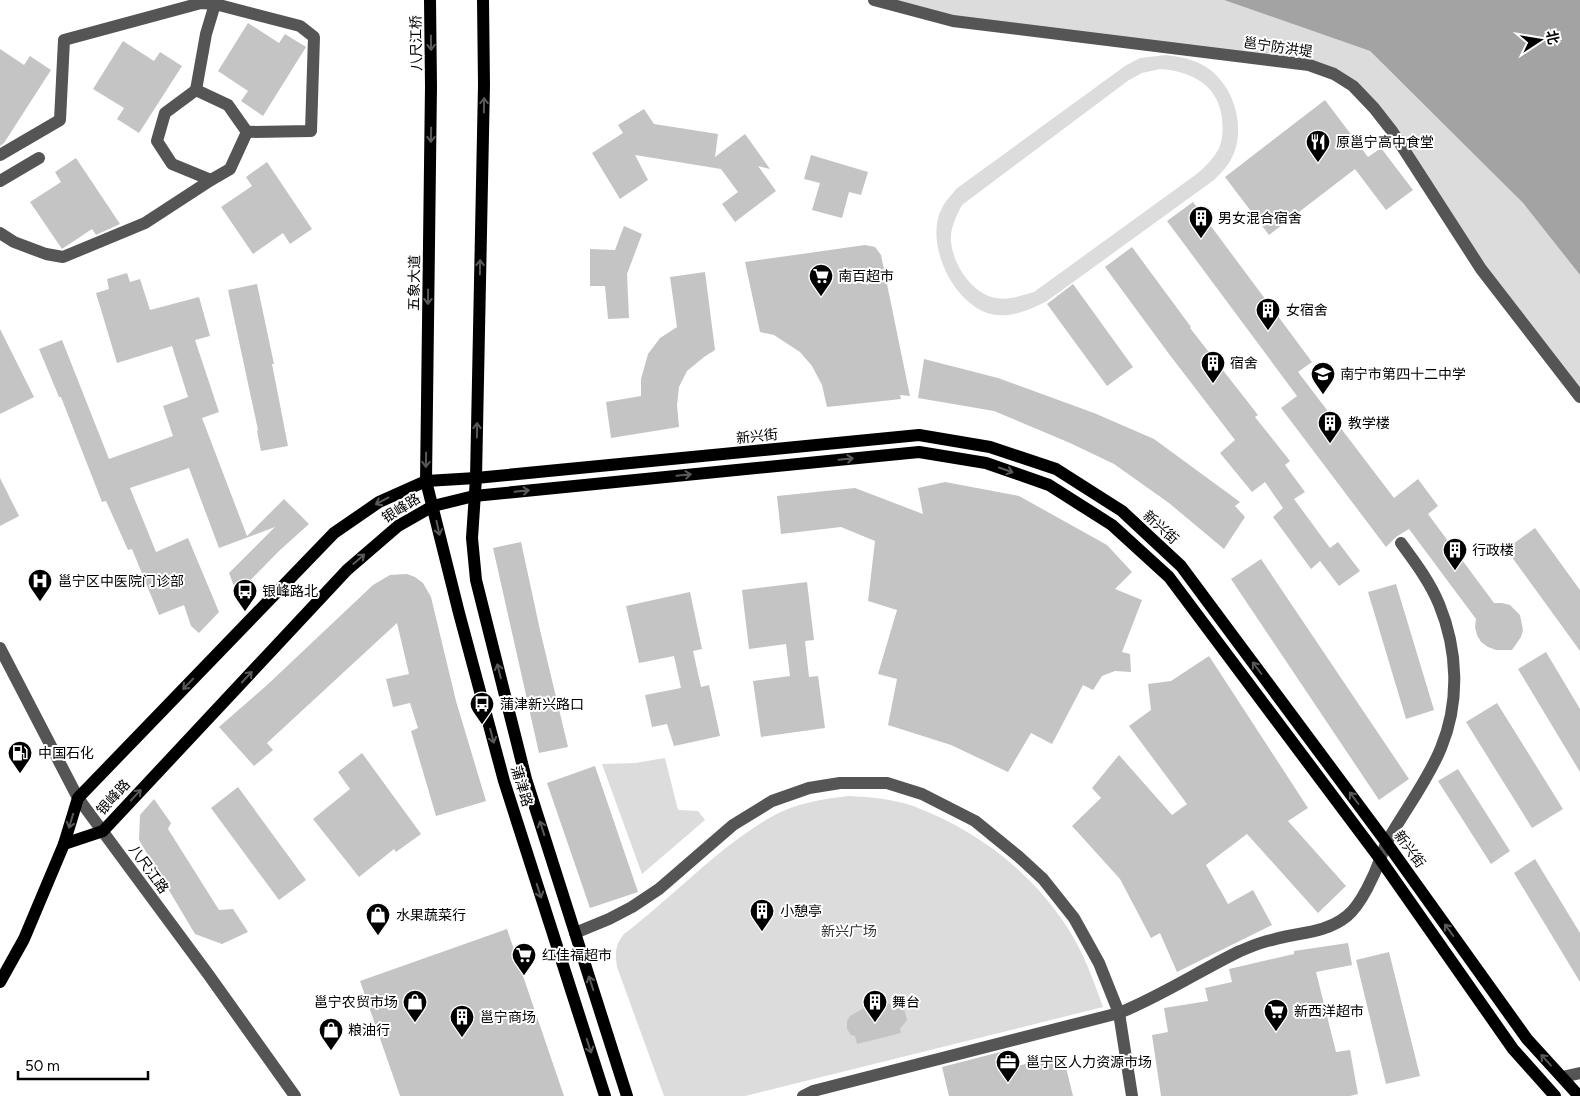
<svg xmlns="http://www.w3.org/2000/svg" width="1580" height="1096" viewBox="0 0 1580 1096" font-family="Figtree,'Noto Sans SC',sans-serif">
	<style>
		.green { fill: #dcdcdc; fill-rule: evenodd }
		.water { fill: #a3a3a3 }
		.building { fill: #c4c4c4 }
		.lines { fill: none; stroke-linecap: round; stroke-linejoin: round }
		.minor { stroke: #555; stroke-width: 12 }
		.major { stroke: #000; stroke-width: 12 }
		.oneway { stroke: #595959 }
		.labels { text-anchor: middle; stroke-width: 4; stroke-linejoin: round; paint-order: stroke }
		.street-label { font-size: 14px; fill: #000; stroke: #fff }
		.poi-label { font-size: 14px; fill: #000; stroke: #fff; text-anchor: start }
		.park-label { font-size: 14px; fill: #333; stroke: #fff }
	</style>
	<rect width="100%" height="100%" fill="#fff"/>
	<g class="green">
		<path d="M874 0H1224L1370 51 1523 203 1580 275V397L1481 269 1392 131 1334 74 953 21Z"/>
		<path d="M1166 55C1180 57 1194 59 1206 67 1236 86 1248 133 1229 163 1225 169 1219 175 1214 180L1047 301C1031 309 1014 317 996 315 955 310 923 243 942 208 945 201 952 195 956 189L1125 66 1140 58ZM1160 69C1191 71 1219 85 1222 119 1223 129 1223 141 1218 150 1213 159 1206 166 1198 173L1034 292C1022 295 1009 301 996 298 972 294 953 265 951 241 950 229 956 216 962 205L1129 80 1142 73Z"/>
		<path d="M665 758 678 810 698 811 705 820 642 874 602 764 635 763Z"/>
		<path d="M849 796C870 797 893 799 913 806 975 829 1031 871 1067 927 1083 951 1093 979 1103 1007L745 1096H664L617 967C615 953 615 945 624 934 674 896 717 848 771 817 795 803 823 799 849 796Z"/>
	</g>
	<path class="water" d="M1224 0H1580V275L1523 203 1370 51Z"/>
	<g class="building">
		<path d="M248 23 279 43 285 34 306 47 263 116 241 101 248 91 218 71Z"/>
		<path d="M123 41 154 61 160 52 182 66 139 133 117 119 124 108 93 89Z"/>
		<path d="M0 49 24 65 30 56 51 70 4 143 0 146Z"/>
		<path d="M1325 100 1368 157 1381 148 1413 190 1386 210 1355 169 1269 235 1225 177Z"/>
		<path d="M644 109 654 124 718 134 715 157 745 134 770 169 758 166 776 191 735 222 722 204 738 192 721 169 635 155 648 180 620 199 592 153 623 133 618 125Z"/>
		<path d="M811 155 868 172 861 195 849 192 842 218 812 210 820 183 804 179Z"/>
		<path d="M76 158 120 224 96 235 92 229 62 249 30 202 61 182 55 172Z"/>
		<path d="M267 162 312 229 290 244 283 233 253 254 221 207 252 186 246 177Z"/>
		<path d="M1193 202 1312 362 1298 372 1394 498 1418 479 1438 506 1428 514 1494 603H1502L1510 605 1520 615 1523 630 1521 637 1512 650H1496L1488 647 1481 642 1477 635 1475 627 1476 619 1409 529 1396 537 1386 547 1281 408 1297 396 1167 221Z"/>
		<path d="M624 226 642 234 627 274 629 318 608 319 605 286H590V249L615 250Z"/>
		<path d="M865 245 875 247 881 255 910 396 900 395 901 399 827 407 822 385 812 366 800 352 774 335 760 332 745 262Z"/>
		<path d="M1132 247 1191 327 1190 328 1258 415 1255 417 1290 461 1285 465 1305 492 1294 499 1330 548 1338 542 1360 571 1339 586 1320 561 1311 569 1273 517 1283 508 1265 482 1252 492 1220 453 1235 440 1169 354 1105 267Z"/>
		<path d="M705 272 715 350 704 357 687 371 679 387 677 405 679 427 611 438 606 402 641 396V379L648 354 660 338 677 327 670 277Z"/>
		<path d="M127 273 130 282 140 279 150 310 199 297 210 336 195 340 219 412 202 418 247 536 284 499 309 524 279 551 237 594 229 573 275 527 219 548 189 468 130 488 156 552 188 538 219 612 199 633 191 626 184 605 159 615 132 549 128 550 106 501 102 502 61 397H59L39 349 62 340 109 459 173 436 163 406 188 397 172 346 117 363 96 293 109 289 107 279Z"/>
		<path d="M257 284 274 364H272L288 446 261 451 257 431 258 430 228 290Z"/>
		<path d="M1073 284 1133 367 1107 386 1047 304Z"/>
		<path d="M0 329 34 397 0 414Z"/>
		<path d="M924 359 998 378 1094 413 1154 439 1240 502 1235 506 1245 517 1224 549 1169 503 1114 464 1070 443 994 411 918 398Z"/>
		<path d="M0 478 19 516 0 526Z"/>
		<path d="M945 482 1019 496 1107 545 1132 572 1115 589 1142 600 1122 652 1130 654 1131 672 1115 671 1102 676 1093 690 1083 685 1052 744 1031 733 1008 772 951 745 888 725 897 679 878 674 897 610 868 601 875 541 841 527 781 534 777 496 855 488 923 514 918 488Z"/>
		<path d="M1535 528 1580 590V651L1506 549Z"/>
		<path d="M521 542 540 630 568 747 539 753 493 548Z"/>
		<path d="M1261 559 1409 779 1379 800 1231 579Z"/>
		<path d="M407 574 415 577 423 583 431 597 456 701 486 801 436 816 411 731 418 728 410 703 393 707 386 679 409 674 397 623 267 743 273 750 254 766 219 727 266 686 373 585 390 575Z"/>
		<path d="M807 582 814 640 805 641 809 677 818 676 825 728 761 737 753 681 790 676 786 644 749 649 742 590Z"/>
		<path d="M1396 584 1434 710 1406 719 1368 592Z"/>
		<path d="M690 592 702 649 693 651 701 687 709 685 720 736 674 746 667 724 652 727 645 695 681 688 674 656 639 663 626 606Z"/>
		<path d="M1546 652 1580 709V772L1518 669Z"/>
		<path d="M1209 656 1308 808 1288 821 1346 886 1318 913 1247 834 1206 865 1228 904 1253 890 1272 925 1177 972 1160 933 1151 938 1120 879 1072 826 1101 798 1092 788 1119 755 1172 815 1187 804 1129 726 1151 710 1148 684 1171 681Z"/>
		<path d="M1497 703 1563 809 1532 828 1466 722Z"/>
		<path d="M362 753 421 834 396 852 394 849 359 877 313 819 350 789 338 772Z"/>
		<path d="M595 766 638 892 590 908 547 783Z"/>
		<path d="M1458 769 1510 851 1491 864 1438 781Z"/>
		<path d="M238 787 306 880 279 900 211 808Z"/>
		<path d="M154 799 171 823 168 829 219 910 233 909 248 932 222 944 195 934 139 840 140 815Z"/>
		<path d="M1535 859 1580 933V982L1514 873Z"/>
		<path d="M507 929 564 1096H400L360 981Z"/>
		<path d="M1348 943 1352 965 1316 972 1336 1052 1350 1050 1358 1094 1350 1096H1161L1152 1035 1168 1032 1164 1008 1208 1001 1205 988 1232 982 1229 969 1294 954V951Z"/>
		<path d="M1389 952 1420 1076 1386 1084 1356 960Z"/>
		<path d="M887 1003 903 1008 905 1012 907 1020 900 1029 901 1033 857 1044 855 1036 851 1035 847 1029V1021L850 1016 864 1008Z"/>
		<path d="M1000 1052 1005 1069 1063 1055 1073 1096H949L942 1067Z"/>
	</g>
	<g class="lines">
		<g class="minor">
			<path d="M874 0 953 21 1309 65 1334 74 1353 86 1374 108 1392 131 1481 269 1580 397"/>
			<path d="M196 90 206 34 215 4"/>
			<path d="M0 155 60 120 64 40 201 3 215 4 300 26 314 37 311 131 247 132 228 105 196 90 165 113 157 141 172 164 211 180"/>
			<path d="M0 181 39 158"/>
			<path d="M0 233 14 242 46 254 63 257 145 223 211 180 230 169 247 132"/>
			<path d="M0 648 78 798 208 974 295 1096"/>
			<path d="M575 933 609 919 632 907 659 889 733 825 772 801 809 788 840 783H887L922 794 975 821 1018 856 1043 879 1074 918 1099 963 1119 1013 1132 1096"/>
			<path d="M1562 1077 1580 1073"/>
			<path d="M803 1096 813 1091 1119 1013C1161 996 1199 971 1240 951 1250 947 1261 942 1272 940 1297 932 1325 934 1347 916 1361 905 1375 874 1381 857 1383 851 1385 845 1388 840 1405 810 1428 780 1441 748 1460 702 1458 650 1439 604 1430 582 1415 562 1401 543"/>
		</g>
		<g class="major">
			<path d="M430 0 431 86 426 481 459 613 504 781 605 1096"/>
			<path d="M483 0 484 85 476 478 472 538 476 580 526 779 627 1096"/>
			<path d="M64 844 103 831 347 570 398 526 433 506 474 496 919 452 986 463 1049 485 1112 525 1169 577 1380 859 1513 1049 1555 1096"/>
			<path d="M0 982 24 939 64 844 78 798 334 533 379 502 426 481 476 478 919 435 990 447 1056 469 1122 511 1181 566 1386 842 1527 1039 1579 1096"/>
		</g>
	</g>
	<defs><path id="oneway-shaft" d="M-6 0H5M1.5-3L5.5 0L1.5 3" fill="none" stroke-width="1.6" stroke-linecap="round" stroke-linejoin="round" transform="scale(1.25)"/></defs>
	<g class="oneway">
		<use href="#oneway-shaft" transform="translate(431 43) rotate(89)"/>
		<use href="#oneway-shaft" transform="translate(484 105) rotate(-89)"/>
		<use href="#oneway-shaft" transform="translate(431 135) rotate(91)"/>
		<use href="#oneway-shaft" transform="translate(480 267) rotate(-89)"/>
		<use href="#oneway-shaft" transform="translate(428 297) rotate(91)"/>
		<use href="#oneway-shaft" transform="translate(477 430) rotate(-89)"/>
		<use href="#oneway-shaft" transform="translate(846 459) rotate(-6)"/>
		<use href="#oneway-shaft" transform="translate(426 460) rotate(91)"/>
		<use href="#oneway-shaft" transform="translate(1006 470) rotate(19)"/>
		<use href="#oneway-shaft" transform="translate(684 475) rotate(-6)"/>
		<use href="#oneway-shaft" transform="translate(522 491) rotate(-6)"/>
		<use href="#oneway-shaft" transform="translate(382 501) rotate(152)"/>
		<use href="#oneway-shaft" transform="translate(438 528) rotate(78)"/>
		<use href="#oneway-shaft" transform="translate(359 559) rotate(-41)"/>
		<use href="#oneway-shaft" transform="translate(1257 668) rotate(-127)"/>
		<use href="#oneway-shaft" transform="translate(499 671) rotate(-104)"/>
		<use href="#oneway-shaft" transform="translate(247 677) rotate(-47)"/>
		<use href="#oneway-shaft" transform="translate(188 684) rotate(134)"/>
		<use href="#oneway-shaft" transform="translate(492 736) rotate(75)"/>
		<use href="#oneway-shaft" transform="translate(136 795) rotate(-47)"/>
		<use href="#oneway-shaft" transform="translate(1354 798) rotate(-127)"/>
		<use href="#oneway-shaft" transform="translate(71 821) rotate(107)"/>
		<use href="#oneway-shaft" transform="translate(542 828) rotate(-108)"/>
		<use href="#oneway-shaft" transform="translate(539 891) rotate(72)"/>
		<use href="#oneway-shaft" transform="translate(1449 930) rotate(-126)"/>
		<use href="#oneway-shaft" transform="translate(591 983) rotate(-108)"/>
		<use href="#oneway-shaft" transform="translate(589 1046) rotate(72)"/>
		<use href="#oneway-shaft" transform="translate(1546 1060) rotate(-132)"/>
	</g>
	<defs>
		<symbol id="restaurant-pin" viewBox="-11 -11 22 30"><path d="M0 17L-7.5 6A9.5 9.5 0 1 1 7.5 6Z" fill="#000" stroke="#fff"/><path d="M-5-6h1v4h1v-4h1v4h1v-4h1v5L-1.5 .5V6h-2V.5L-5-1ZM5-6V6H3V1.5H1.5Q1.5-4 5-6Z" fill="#fff"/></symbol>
		<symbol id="building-pin" viewBox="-11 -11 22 30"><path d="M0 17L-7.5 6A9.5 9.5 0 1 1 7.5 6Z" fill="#000" stroke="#fff"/><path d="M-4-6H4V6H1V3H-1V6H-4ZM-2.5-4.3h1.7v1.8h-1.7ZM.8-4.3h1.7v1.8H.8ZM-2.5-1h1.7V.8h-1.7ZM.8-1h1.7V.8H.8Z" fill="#fff"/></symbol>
		<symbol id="supermarket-pin" viewBox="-11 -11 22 30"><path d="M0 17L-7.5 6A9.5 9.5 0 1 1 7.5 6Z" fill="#000" stroke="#fff"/><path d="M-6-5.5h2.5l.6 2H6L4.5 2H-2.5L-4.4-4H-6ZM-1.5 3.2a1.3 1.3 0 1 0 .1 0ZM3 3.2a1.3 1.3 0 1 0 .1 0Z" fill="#fff"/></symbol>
		<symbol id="school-pin" viewBox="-11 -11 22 30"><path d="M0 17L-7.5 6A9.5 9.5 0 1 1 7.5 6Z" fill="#000" stroke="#fff"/><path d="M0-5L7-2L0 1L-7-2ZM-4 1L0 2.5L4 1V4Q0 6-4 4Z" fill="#fff"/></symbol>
		<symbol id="hospital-pin" viewBox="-11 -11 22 30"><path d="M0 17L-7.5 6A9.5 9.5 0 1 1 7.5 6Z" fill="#000" stroke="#fff"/><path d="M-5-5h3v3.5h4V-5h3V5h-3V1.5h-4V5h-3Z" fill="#fff"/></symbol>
		<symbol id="bus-pin" viewBox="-11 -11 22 30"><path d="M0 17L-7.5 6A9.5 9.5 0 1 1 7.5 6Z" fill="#000" stroke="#fff"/><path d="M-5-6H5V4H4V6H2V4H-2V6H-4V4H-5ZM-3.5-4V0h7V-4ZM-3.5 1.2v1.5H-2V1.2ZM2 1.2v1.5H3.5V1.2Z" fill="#fff"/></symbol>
		<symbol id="fuel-pin" viewBox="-11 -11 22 30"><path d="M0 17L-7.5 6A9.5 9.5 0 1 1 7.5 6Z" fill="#000" stroke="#fff"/><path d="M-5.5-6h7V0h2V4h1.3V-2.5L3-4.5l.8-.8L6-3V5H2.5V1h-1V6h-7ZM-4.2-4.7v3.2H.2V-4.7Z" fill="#fff"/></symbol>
		<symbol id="shop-pin" viewBox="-11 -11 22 30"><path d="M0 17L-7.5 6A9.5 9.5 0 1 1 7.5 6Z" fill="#000" stroke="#fff"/><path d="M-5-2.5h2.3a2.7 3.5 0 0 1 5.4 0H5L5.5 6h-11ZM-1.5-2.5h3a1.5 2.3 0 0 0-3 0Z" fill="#fff"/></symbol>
		<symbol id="office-pin" viewBox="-11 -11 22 30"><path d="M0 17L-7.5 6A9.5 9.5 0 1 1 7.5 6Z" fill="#000" stroke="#fff"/><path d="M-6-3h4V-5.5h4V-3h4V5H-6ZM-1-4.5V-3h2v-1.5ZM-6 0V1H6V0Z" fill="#fff"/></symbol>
	</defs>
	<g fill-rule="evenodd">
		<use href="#restaurant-pin" x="1304" y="128" width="28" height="38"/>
		<use href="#building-pin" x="1187" y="204" width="28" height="38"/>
		<use href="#supermarket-pin" x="807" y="262" width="28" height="38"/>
		<use href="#building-pin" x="1254" y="296" width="28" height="38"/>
		<use href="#building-pin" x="1199" y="349" width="28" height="38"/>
		<use href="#school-pin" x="1309" y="360" width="28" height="38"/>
		<use href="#building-pin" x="1316" y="409" width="28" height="38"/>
		<use href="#building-pin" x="1441" y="536" width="28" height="38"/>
		<use href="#hospital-pin" x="26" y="567" width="28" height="38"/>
		<use href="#bus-pin" x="231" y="577" width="28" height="38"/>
		<use href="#bus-pin" x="468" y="690" width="28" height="38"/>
		<use href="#fuel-pin" x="6" y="739" width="28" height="38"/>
		<use href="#building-pin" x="748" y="897" width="28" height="38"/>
		<use href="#shop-pin" x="364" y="901" width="28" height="38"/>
		<use href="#supermarket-pin" x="510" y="941" width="28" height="38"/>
		<use href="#shop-pin" x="401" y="988" width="28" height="38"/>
		<use href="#building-pin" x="861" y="988" width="28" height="38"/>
		<use href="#supermarket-pin" x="1262" y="997" width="28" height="38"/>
		<use href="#building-pin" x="448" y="1003" width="28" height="38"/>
		<use href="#shop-pin" x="317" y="1016" width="28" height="38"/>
		<use href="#office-pin" x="994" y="1048" width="28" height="38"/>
	</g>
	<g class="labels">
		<g class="street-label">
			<text transform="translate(416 43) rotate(-91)" y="5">八尺江桥</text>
			<text transform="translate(1278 47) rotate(8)" y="5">邕宁防洪堤</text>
			<text transform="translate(414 283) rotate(-89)" y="5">五象大道</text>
			<text transform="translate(757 436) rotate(-6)" y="5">新兴街</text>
			<text transform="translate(401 508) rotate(-32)" y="5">银峰路</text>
			<text transform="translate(1161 527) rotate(42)" y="5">新兴街</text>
			<text transform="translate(522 786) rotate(73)" y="5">蒲津路</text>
			<text transform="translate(113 797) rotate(-48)" y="5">银峰路</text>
			<text transform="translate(1410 849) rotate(54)" y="5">新兴街</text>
			<text transform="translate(149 869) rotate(54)" y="5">八尺江路</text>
		</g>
		<g class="poi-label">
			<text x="1336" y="147">原邕宁高中食堂</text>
			<text x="1218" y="223">男女混合宿舍</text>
			<text x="838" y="281">南百超市</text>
			<text x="1286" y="315">女宿舍</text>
			<text x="1230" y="368">宿舍</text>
			<text x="1340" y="379">南宁市第四十二中学</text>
			<text x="1348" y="428">教学楼</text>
			<text x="1472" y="555">行政楼</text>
			<text x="58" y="586">邕宁区中医院门诊部</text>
			<text x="262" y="596">银峰路北</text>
			<text x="500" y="709">蒲津新兴路口</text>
			<text x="38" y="758">中国石化</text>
			<text x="780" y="916">小憩亭</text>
			<text x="396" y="920">水果蔬菜行</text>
			<text x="542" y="960">红佳福超市</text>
			<text x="398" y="1007" text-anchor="end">邕宁农贸市场</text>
			<text x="892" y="1007">舞台</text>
			<text x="1294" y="1016">新西洋超市</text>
			<text x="480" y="1022">邕宁商场</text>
			<text x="348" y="1035">粮油行</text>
			<text x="1026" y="1067">邕宁区人力资源市场</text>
		</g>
		<g class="park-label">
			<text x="849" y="936">新兴广场</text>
		</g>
	</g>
	<g transform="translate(1540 40) rotate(78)" stroke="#ffffff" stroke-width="4" paint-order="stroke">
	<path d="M0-4L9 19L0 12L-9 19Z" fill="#000000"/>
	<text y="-8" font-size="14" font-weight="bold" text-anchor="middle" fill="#000000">北</text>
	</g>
	<path d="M18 1071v8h130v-8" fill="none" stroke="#000000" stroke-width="2.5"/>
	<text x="25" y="1071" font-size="15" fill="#000000" stroke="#ffffff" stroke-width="4" paint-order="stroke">50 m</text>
</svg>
